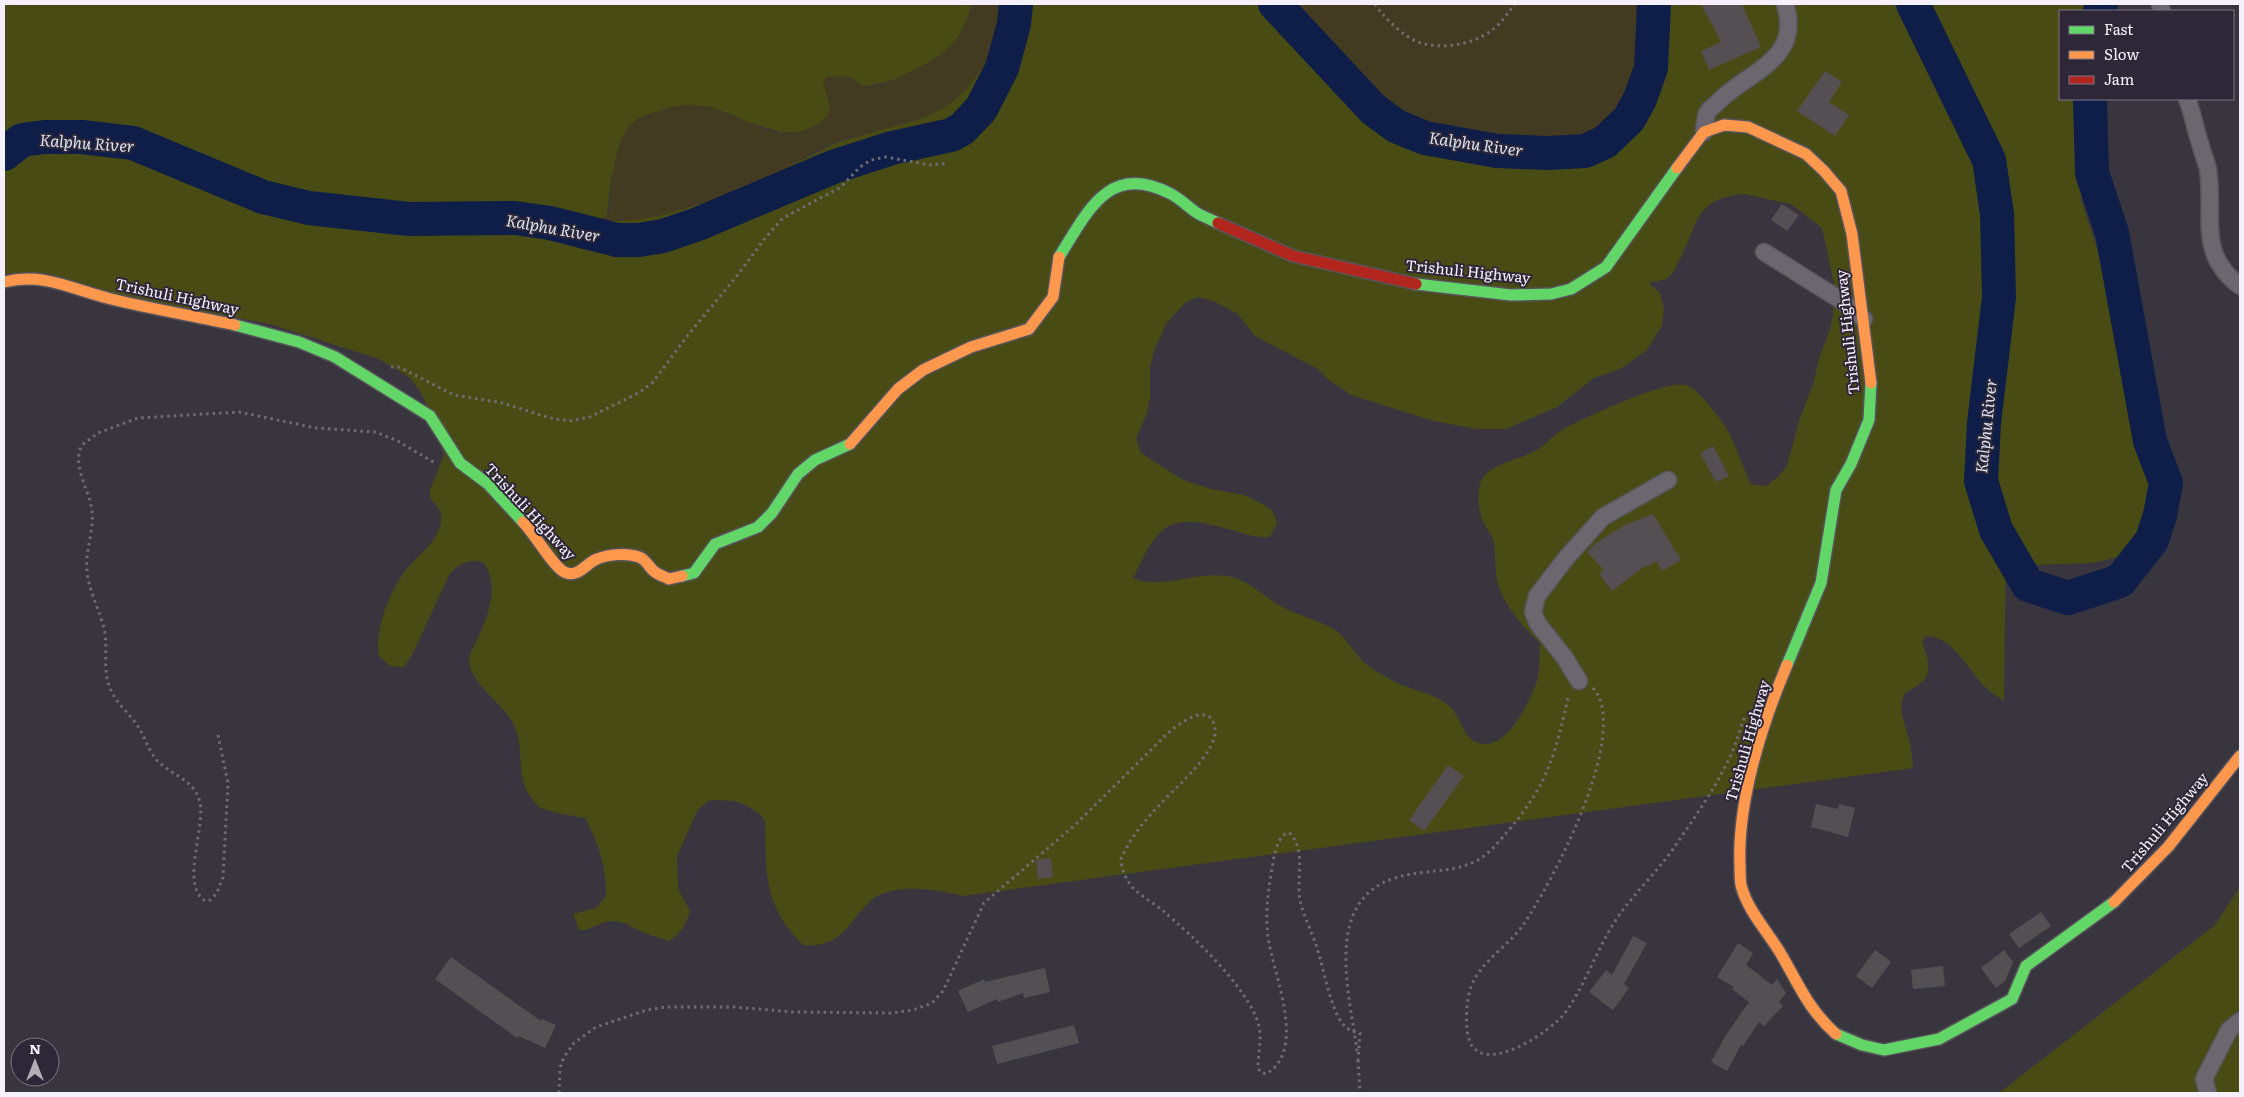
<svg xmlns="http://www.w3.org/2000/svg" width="2244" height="1097" viewBox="0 0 2244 1097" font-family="Literata,serif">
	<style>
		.green { fill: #484c14; fill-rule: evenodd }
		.sand { fill: #433b21 }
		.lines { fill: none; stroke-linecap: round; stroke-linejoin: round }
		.river { stroke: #0e1e48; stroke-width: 34 }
		.building { fill: #544f52 }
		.street-casing { stroke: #57545c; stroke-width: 19 }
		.fast-casing { stroke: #57545c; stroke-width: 14 }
		.slow-casing { stroke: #57545c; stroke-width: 14 }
		.jam-casing { stroke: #57545c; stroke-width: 14 }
		.path { stroke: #6f6c72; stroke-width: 3; stroke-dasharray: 2.5 4; stroke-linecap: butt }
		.street { stroke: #6a676e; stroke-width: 16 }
		.fast { stroke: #63d668; stroke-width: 11 }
		.slow { stroke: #ff974d; stroke-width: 11 }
		.jam { stroke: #b3261e; stroke-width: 11 }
		.labels { text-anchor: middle; stroke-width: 4; stroke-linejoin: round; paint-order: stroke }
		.street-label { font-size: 15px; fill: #f5f0fb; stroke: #2e2737 }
		.water-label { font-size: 16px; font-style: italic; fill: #dae2f2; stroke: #2e2737 }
	</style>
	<rect width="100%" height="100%" fill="#39353e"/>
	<g class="green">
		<path d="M4 4H972C968 19 960 38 949 49 929 68 887 86 860 86L853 79 824 83 830 107 828 116 816 126 798 132H781L747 122 612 173 607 215 610 221 629 220 668 213 796 163 835 143 908 122 1004 14 1005 4H1295C1318 56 1394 119 1449 132 1474 138 1499 139 1524 140 1536 140 1551 143 1562 141 1574 139 1608 119 1620 113 1632 79 1639 40 1637 4H2095L2094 11H2060V99H2081V200L2111 291 2152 501 2146 532 2123 556 2092 563 2031 565 2006 542 2004 701C1998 696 1990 692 1985 687 1968 670 1953 636 1926 636L1922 642C1932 669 1933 679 1905 693 1897 709 1904 720 1908 736 1911 746 1912 758 1913 768L963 896C938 890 900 883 876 897 870 900 866 906 862 910 842 933 836 947 803 945 763 905 766 873 765 821L761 815 746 805 734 801 716 800 708 801 697 811 677 856 678 889 690 911C686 924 681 935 668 941 660 937 650 936 642 932 629 926 621 918 605 922 595 925 590 931 579 930L573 914 596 908 606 896C606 866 599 844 585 818 574 816 544 812 537 805 511 778 528 751 513 723 503 704 471 684 469 661 469 654 474 646 477 640 488 616 500 587 484 563 472 557 459 564 450 573L413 653 404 667 390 666 379 656C374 629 392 584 411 564 423 551 439 540 441 521 443 511 435 504 430 498V490L444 455 426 403 419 390 409 377 379 359 270 324 4 274ZM1744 194 1791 204 1822 228 1834 283 1833 315 1830 329 1819 359 1813 384 1799 421 1787 466 1778 477 1766 486 1751 484C1744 470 1739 454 1732 439 1726 425 1716 413 1706 402 1701 395 1694 388 1686 385 1667 379 1581 419 1562 430 1552 436 1545 446 1535 451 1519 460 1497 462 1484 476 1475 487 1478 512 1484 523 1487 531 1493 535 1494 544 1496 560 1494 577 1501 592 1509 611 1525 629 1540 643 1539 655 1540 670 1537 681 1530 701 1509 746 1484 744 1462 742 1463 719 1450 707 1434 692 1409 690 1391 680 1383 675 1373 670 1366 664 1354 654 1347 638 1335 630 1319 620 1299 616 1283 607 1267 599 1255 586 1238 579 1207 566 1160 592 1133 578 1140 565 1146 549 1156 537 1176 512 1207 524 1232 530 1246 534 1256 538 1270 537L1277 523 1272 510 1259 502 1244 495 1211 489 1183 480 1141 453 1136 439 1147 413 1150 398V366L1154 351 1166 324 1186 302 1198 297 1213 301 1238 314 1255 336 1318 369 1329 380 1351 395 1434 421 1477 429H1506L1557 407 1594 378 1620 369 1646 351 1662 326 1664 309 1660 293 1649 283C1654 281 1663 281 1668 278 1673 274 1676 266 1679 261 1699 224 1693 199 1744 194Z"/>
		<path d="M2240 887V1093H1999L2215 925Z"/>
	</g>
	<g class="sand">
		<path d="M972 4H1005C1000 42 979 84 947 106 921 124 867 131 836 142 821 147 809 156 795 163 752 186 649 230 602 219L607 215 609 211C611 187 613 141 632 123 639 116 649 114 659 111 671 107 683 104 696 105 745 108 778 158 828 116L830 107 823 83 826 77C834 77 843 76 850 77 860 80 856 88 873 86 885 85 896 79 906 74 941 57 962 44 972 4Z"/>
		<path d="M1295 4H1637C1639 35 1634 104 1610 127 1592 144 1561 141 1538 141 1508 140 1477 140 1448 132 1392 116 1319 57 1295 4Z"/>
	</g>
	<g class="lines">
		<g class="river">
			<path d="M1275 4 1373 109 1396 126 1425 138 1497 151 1548 153 1585 151 1605 142 1629 119 1640 99 1651 68 1654 4"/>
			<path d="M1913 4 1989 160 1997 214 1999 297 1984 423 1981 481 1996 530 2028 585 2068 598 2120 581 2152 540 2160 515 2166 483 2150 441 2112 233 2092 173 2090 99"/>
			<path d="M2100 11 2101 4"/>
			<path d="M4 154 22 140 44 137H82L133 143 263 197 309 208 409 219 515 218 550 223 617 240H639L663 236 698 224 833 167 892 148 951 135 962 129 981 109 1002 68 1014 24 1016 4"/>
		</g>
	</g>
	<g class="building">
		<path d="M1701 4H1742L1761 47 1709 70 1701 51 1721 42Z"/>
		<path d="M1825 71 1842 82 1829 102 1849 115 1835 136 1797 111Z"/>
		<path d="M1782 204 1799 215 1787 231 1771 220Z"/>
		<path d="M1713 446 1729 476 1716 482 1700 453Z"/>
		<path d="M1653 514 1681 560 1662 571 1656 561 1647 567 1646 565 1612 591 1599 574 1604 570 1587 552 1597 542 1625 525Z"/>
		<path d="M1448 765 1464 776 1424 831 1409 820Z"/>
		<path d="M1816 804 1838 809 1839 804 1855 808 1848 837 1811 827Z"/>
		<path d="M1051 858 1053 877 1038 879 1036 860Z"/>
		<path d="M2041 912 2051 926 2019 948 2009 934Z"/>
		<path d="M1633 936 1647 943 1624 984 1629 988 1613 1010 1589 992 1606 970 1612 975Z"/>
		<path d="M1738 943 1753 953 1746 965 1772 985 1777 979 1786 993 1779 1002 1783 1006 1764 1026 1759 1022 1743 1046 1741 1045 1727 1071 1711 1062 1726 1035 1749 1002 1732 989 1734 987 1717 977Z"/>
		<path d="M1875 950 1891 962 1872 988 1856 976Z"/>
		<path d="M2004 950 2013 962 2005 981 1996 988 1981 968Z"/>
		<path d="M451 957 541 1021 542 1019 556 1025 545 1048 519 1036 517 1038 435 979Z"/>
		<path d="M1943 966 1945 986 1913 989 1911 970Z"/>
		<path d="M1045 968 1050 992 1024 998 1023 993 998 1002 997 999 968 1012 958 991 984 979 985 982Z"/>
		<path d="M1074 1025 1079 1043 997 1064 992 1046Z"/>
	</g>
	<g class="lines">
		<defs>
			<g id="street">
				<path d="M2160 4 2162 11"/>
				<path d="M2187 99C2193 113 2195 129 2200 143 2202 152 2206 161 2208 169 2215 215 2196 253 2240 286"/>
				<path d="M1704 132C1705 127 1705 118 1707 113 1709 109 1715 105 1718 102 1748 71 1803 60 1785 4"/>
				<path d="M1764 252 1842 301 1864 319"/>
				<path d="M1579 681 1565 658 1538 624 1533 612 1537 596 1567 557 1603 517 1668 480"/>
				<path d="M2208 1093 2204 1079 2229 1030 2240 1021"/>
			</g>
			<g id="fast">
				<path d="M1059 257C1087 213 1108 162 1169 193 1180 198 1188 207 1197 213 1204 217 1212 220 1218 223"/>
				<path d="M1416 284 1511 295 1551 294 1571 289 1606 267 1677 168"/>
				<path d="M235 325 299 342 335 357 430 416 460 463 488 484 523 522"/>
				<path d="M682 576 694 573 715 544 758 527 772 513 798 474 815 460 850 444"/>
				<path d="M1787 665 1821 583 1836 490 1851 464 1869 420 1871 383"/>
				<path d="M1836 1034 1862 1045 1884 1050 1939 1039 2012 999 2026 966 2114 902"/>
			</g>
			<g id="slow">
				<path d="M1677 168 1704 132 1724 125 1748 127 1806 154 1824 171 1841 191 1852 234 1871 383"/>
				<path d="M4 282C44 272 73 290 111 299 152 309 194 316 235 325"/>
				<path d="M850 444 898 389 923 370 971 347 1029 329 1053 297 1059 257"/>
				<path d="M523 522C534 533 553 566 564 572 578 579 586 563 597 559 609 554 627 553 639 557 646 559 649 568 655 572 659 575 665 577 669 579L682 576"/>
				<path d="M1787 665C1762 724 1737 802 1740 866 1740 872 1740 879 1741 885 1747 910 1768 932 1781 954 1799 985 1808 1009 1836 1034"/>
				<path d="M2114 902 2168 847 2240 756"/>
			</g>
			<path id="jam" d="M1218 223 1293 256 1416 284"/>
		</defs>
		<use href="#street" class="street-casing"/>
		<use href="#fast" class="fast-casing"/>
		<use href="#slow" class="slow-casing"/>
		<use href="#jam" class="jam-casing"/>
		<g class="path">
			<path d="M1375 4C1383 17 1403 36 1418 42 1441 50 1473 45 1492 30 1501 24 1508 12 1515 4"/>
			<path d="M391 367H399L454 395 503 403 550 418 569 421 590 417 640 392 653 382 688 335 736 277 766 237 783 218 841 187 860 167 871 160 886 157 930 165 948 163"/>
			<path d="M1593 688C1632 732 1552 883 1523 925 1509 945 1486 958 1474 980 1466 993 1463 1033 1472 1046 1491 1072 1551 1031 1565 1013 1584 987 1595 954 1612 926 1629 898 1654 876 1673 849 1695 817 1718 785 1733 750 1738 739 1740 727 1745 717"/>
			<path d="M218 735 228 783 223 877 217 893 210 900 205 901C179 884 208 823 199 799 192 778 168 774 155 758 148 749 144 735 137 725 130 715 120 706 114 696 101 675 108 655 105 633 101 612 89 593 87 571 85 551 94 531 92 511 90 490 71 466 82 445L98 433 138 418 239 412 316 428 375 432 396 440 435 463"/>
			<path d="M1357 1051C1350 995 1322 901 1395 878 1422 869 1451 874 1476 861 1490 854 1499 841 1509 830 1550 781 1555 753 1569 694"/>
			<path d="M1358 1060 1360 1093"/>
			<path d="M559 1093 560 1068 564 1057 574 1043 596 1027 647 1010 665 1007H734L794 1012 892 1013 913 1010 932 1003 943 991 984 903 1076 824 1167 734C1177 725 1210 699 1215 728 1219 753 1168 794 1153 812 1140 826 1128 842 1121 859 1121 869 1126 879 1132 887 1141 896 1152 902 1162 910 1192 935 1249 988 1259 1026 1262 1039 1258 1054 1258 1067L1260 1072 1266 1074C1308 1050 1273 974 1268 937 1265 914 1268 891 1272 868 1274 857 1276 841 1286 833L1291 834C1306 853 1296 878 1300 901 1304 917 1312 932 1317 948 1324 971 1328 995 1338 1017 1344 1027 1349 1031 1360 1033L1358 1060"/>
		</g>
		<use href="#street" class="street"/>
		<use href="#fast" class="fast"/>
		<use href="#slow" class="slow"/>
		<use href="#jam" class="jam"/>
	</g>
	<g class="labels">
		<g class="street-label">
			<text transform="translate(1468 272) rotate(6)" y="5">Trishuli Highway</text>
			<text transform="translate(177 297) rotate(12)" y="5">Trishuli Highway</text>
			<text transform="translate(1848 332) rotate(-96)" y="5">Trishuli Highway</text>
			<text transform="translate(530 512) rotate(47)" y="5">Trishuli Highway</text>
			<text transform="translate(1748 741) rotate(-74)" y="5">Trishuli Highway</text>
			<text transform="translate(2165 823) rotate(-50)" y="5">Trishuli Highway</text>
		</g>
		<g class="water-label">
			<text transform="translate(87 143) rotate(4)" y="6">Kalphu River</text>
			<text transform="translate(1476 144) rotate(8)" y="6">Kalphu River</text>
			<text transform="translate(553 228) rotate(10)" y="6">Kalphu River</text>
			<text transform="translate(1986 426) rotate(-84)" y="6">Kalphu River</text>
		</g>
	</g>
	<rect width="2244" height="1097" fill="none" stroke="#f5f0fb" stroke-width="10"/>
	<rect x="2059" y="10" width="175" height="90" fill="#2e2737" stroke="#7e7785"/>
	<rect x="2069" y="26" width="25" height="8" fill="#63d668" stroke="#7e7785"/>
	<text x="2104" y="35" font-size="15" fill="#f5f0fb">Fast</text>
	<rect x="2069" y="51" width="25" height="8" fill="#ff974d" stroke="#7e7785"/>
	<text x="2104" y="60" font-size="15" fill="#f5f0fb">Slow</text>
	<rect x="2069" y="76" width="25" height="8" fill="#b3261e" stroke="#7e7785"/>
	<text x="2104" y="85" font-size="15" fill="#f5f0fb">Jam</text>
	<g transform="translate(35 1062)"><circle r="24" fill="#2e2737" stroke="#7e7785"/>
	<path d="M0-4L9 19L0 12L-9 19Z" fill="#b3afb9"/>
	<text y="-8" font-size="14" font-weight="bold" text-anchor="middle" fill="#f5f0fb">N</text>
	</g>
</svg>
